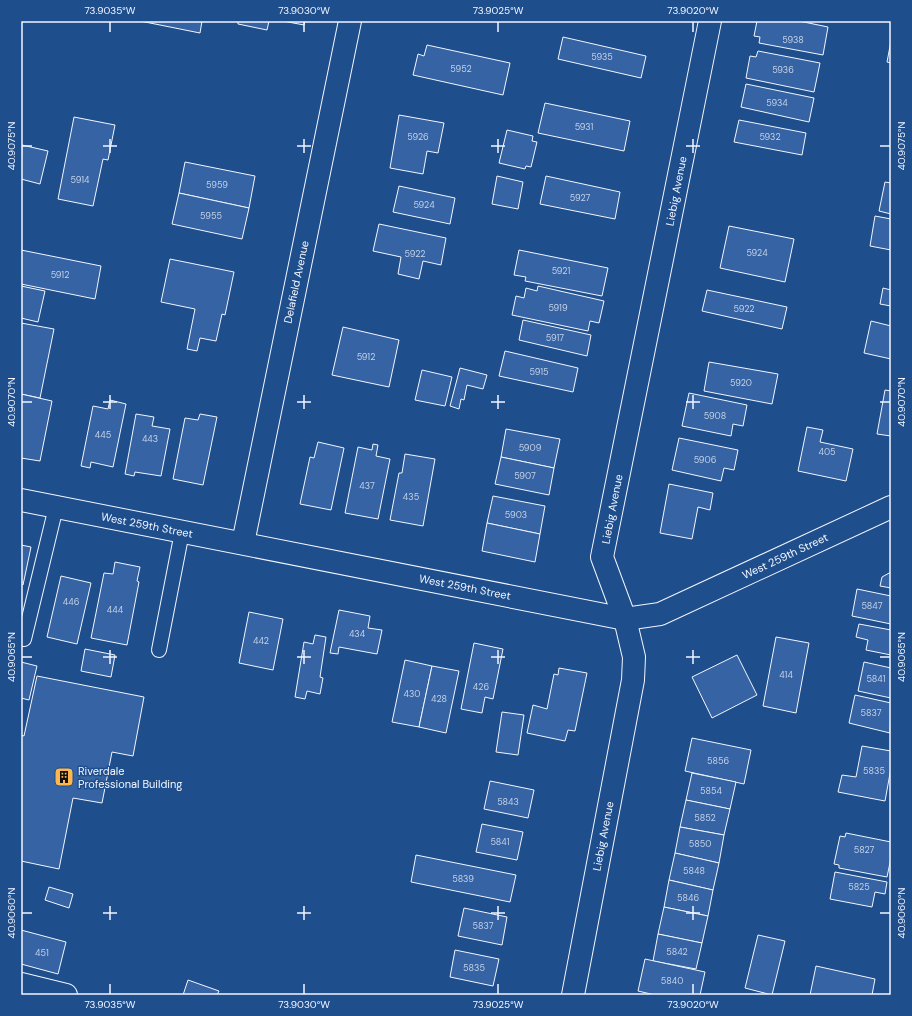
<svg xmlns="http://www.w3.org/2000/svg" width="912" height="1016" viewBox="0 0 912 1016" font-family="'DM Sans',sans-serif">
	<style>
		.building { fill: #3563a3; stroke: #f2f6ff }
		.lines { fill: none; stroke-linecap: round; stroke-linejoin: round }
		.service-casing { stroke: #f2f6ff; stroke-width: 16 }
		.minor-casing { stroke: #f2f6ff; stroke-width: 24 }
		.service { stroke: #1f4e8c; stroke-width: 14 }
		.minor { stroke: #1f4e8c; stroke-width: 22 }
		.ticks { fill: none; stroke: #f2f6ff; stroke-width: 1.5 }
		.labels { text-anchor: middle; stroke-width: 3; stroke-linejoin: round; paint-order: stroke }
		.number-label { font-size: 9px; fill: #c3d1e8 }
		.street-label { font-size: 11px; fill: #f2f6ff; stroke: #1f4e8c }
		.poi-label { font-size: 11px; fill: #f2f6ff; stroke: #1f4e8c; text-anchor: start }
		.neatline { fill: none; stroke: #f2f6ff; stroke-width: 1.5 }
		.ticks-label { font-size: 10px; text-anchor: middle; fill: #f2f6ff }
	</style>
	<rect width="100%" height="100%" fill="#1f4e8c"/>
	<g class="building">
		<path d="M140 21H202L200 33Z"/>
		<path d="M238 21H269L267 30 238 24Z"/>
		<path d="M283 21H305L304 25Z"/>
		<path d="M757 21H799L828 27 823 55 759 43 760 37 754 36Z"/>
		<path d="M563 37 646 56 641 78 558 59Z"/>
		<path d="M891 41V63L887 62Z"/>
		<path d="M427 45 510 63 503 95 413 75 418 54 424 56Z"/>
		<path d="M758 51 820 63 814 92 746 78 750 56 756 57Z"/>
		<path d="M746 84 814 98 809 122 741 107Z"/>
		<path d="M545 103 630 121 624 151 538 133Z"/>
		<path d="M399 115 444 123 438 153 427 151 423 174 390 168Z"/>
		<path d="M74 117 115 125 108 160 103 159 93 206 58 199Z"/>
		<path d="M739 120 806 133 802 155 734 142Z"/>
		<path d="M507 130 533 136 532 141 537 142 531 167 526 166 525 169 499 163Z"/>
		<path d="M22 145 48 151 40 184 21 179Z"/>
		<path d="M185 162 255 176 249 208 179 193Z"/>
		<path d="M497 176 523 182 518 209 492 204Z"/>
		<path d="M546 176 620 192 615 219 540 204Z"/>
		<path d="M885 182 891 183V214L879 211Z"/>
		<path d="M399 186 455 198 450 224 393 212Z"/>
		<path d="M179 193 249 208 242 239 172 224Z"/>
		<path d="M875 216 891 219V250L870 246Z"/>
		<path d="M379 224 446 238 441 265 423 261 419 279 398 274 401 257 373 251Z"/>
		<path d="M729 226 794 239 785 282 720 268Z"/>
		<path d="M21 250 101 266 95 299 21 284Z"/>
		<path d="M519 250 608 268 602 296 525 281 526 277 514 275Z"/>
		<path d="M170 259 234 272 225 315 222 314 216 341 200 338 197 351 187 349 195 309 161 302Z"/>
		<path d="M21 286 45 291 38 322 21 318Z"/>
		<path d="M538 286 604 301 599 323 590 321 588 331 512 315 516 296 524 298 526 288 537 291Z"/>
		<path d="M883 288 891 290V306L880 304Z"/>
		<path d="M707 290 787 307 782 329 702 311Z"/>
		<path d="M523 320 591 335 587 356 519 340Z"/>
		<path d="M871 321 891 326V359L864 353Z"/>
		<path d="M21 323 54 329 40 398 21 394Z"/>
		<path d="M343 327 399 340 389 387 332 375Z"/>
		<path d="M505 351 578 368 573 392 499 376Z"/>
		<path d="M709 362 778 374 772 404 704 391Z"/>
		<path d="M460 368 487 375 483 389 467 385 464 400 461 399 459 409 450 406Z"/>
		<path d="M422 370 452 377 445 406 415 400Z"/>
		<path d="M885 390 891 391V436L877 434Z"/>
		<path d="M689 393 747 405 743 426 733 424 731 436 682 426Z"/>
		<path d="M21 394 52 401 40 461 21 458Z"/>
		<path d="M110 400 126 404 113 467 91 462 90 468 81 466 93 406 108 409Z"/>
		<path d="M136 414 154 417 152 426 170 429 161 476 135 472 134 476 125 474Z"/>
		<path d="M200 414 217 417 203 485 173 479 185 418 198 420Z"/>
		<path d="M807 427 823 430 820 442 853 449 846 481 798 471Z"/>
		<path d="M506 429 560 439 554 468 501 457Z"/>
		<path d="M679 438 738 450 734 470 724 468 721 481 672 470Z"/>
		<path d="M318 442 344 448 331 510 300 504 310 457 314 458Z"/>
		<path d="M373 444 378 445 376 456 390 459 378 519 345 513 358 447 372 450Z"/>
		<path d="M405 454 435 459 423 526 390 520 399 473H402Z"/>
		<path d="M501 457 554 468 549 495 495 484Z"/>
		<path d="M669 484 713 493 710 510 698 507 692 539 660 533Z"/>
		<path d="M493 496 545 506 540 534 487 523Z"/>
		<path d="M487 523 540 534 535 562 482 551Z"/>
		<path d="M21 545 31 547 23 585 21 584Z"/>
		<path d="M115 562 140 567 137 581 139 582 127 645 91 638 104 573 113 574Z"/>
		<path d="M891 572V588L880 586 882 577Z"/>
		<path d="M61 576 91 583 77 644 47 637Z"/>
		<path d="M857 589 891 596V624L852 616Z"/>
		<path d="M339 610 370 616 368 628 382 630 377 654 339 647 338 654 330 653Z"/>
		<path d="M249 612 283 619 273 670 239 663Z"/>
		<path d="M859 624 891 630V655L866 650 868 640 856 637Z"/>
		<path d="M315 635 326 637 320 677 323 678 320 694 307 691 305 699 295 697 304 642 313 644Z"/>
		<path d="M776 637 809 643 796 713 763 706Z"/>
		<path d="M474 643 503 649 493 699 485 697 482 713 461 709Z"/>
		<path d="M85 649 115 655 111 677 81 671Z"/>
		<path d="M737 655 757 695 712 718 692 677Z"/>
		<path d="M405 660 432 666 419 727 392 722Z"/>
		<path d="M21 662 37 666 29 700 21 698Z"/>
		<path d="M864 662 891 668V698L858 691Z"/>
		<path d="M432 666 459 671 446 733 419 727Z"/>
		<path d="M559 668 587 673 575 731 568 730 565 741 527 733 533 705 547 709 554 674 558 675Z"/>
		<path d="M37 676 144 697 133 756 112 752 102 803 73 798 59 869 21 861V735L24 736Z"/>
		<path d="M855 695 891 703 890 733 849 723Z"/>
		<path d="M502 712 524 715 518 755 496 752Z"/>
		<path d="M692 738 751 750 744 784 685 771Z"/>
		<path d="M862 746 891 751V768L885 801 838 792 842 775 856 777Z"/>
		<path d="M692 773 736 782 730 809 686 800Z"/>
		<path d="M490 781 534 790 528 818 484 809Z"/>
		<path d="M686 800 730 809 724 835 680 827Z"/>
		<path d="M482 824 523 832 517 860 476 852Z"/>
		<path d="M680 827 724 835 719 863 675 853Z"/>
		<path d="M846 833 891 842V858L887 877 839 868V865L834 864 840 836 845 837Z"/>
		<path d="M675 853 719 863 713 890 669 880Z"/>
		<path d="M416 855 516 875 510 902 411 882Z"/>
		<path d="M835 872 887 882 885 894 875 892 872 907 830 899Z"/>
		<path d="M669 880 713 890 708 916 664 907Z"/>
		<path d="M49 887 73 894 69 908 45 900Z"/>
		<path d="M664 907 708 916 702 943 658 934Z"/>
		<path d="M464 908 507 917 502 945 458 936Z"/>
		<path d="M21 930 66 942 58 974 21 964Z"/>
		<path d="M658 934 702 943 696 969 653 961Z"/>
		<path d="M758 935 785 941 772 995 745 988Z"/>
		<path d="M455 950 499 959 493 986 450 977Z"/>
		<path d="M645 959 705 972 700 995H655L638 991Z"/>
		<path d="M816 966 875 979 872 995H810Z"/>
		<path d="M188 980 219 991 217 995H183Z"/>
	</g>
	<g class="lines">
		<defs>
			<g id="service">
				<path d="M24 639 56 507"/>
				<path d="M159 650 182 532"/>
			</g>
			<g id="minor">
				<path d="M21 500 625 619 660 614 891 507"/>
				<path d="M243 543 350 21"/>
				<path d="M21 984 66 995"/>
				<path d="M573 995 633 680 634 657 625 619 602 557 710 21"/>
			</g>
		</defs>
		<use href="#service" class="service-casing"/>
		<use href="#minor" class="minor-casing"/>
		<use href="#service" class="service"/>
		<use href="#minor" class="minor"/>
	</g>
	<path class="ticks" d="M110 22V32M304 22V32M498 22V32M693 22V32M110 139V153M304 139V153M498 139V153M693 139V153M22 146H32M103 146H117M297 146H311M491 146H505M686 146H700M880 146H890M110 395V409M304 395V409M498 395V409M693 395V409M22 402H32M103 402H117M297 402H311M491 402H505M686 402H700M880 402H890M110 650V664M304 650V664M498 650V664M693 650V664M22 657H32M103 657H117M297 657H311M491 657H505M686 657H700M880 657H890M110 906V920M304 906V920M498 906V920M693 906V920M22 913H32M103 913H117M297 913H311M491 913H505M686 913H700M880 913H890M110 984V994M304 984V994M498 984V994M693 984V994"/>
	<defs>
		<symbol id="building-square" viewBox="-11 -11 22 22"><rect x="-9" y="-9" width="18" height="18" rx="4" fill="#ffb74d" stroke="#1f4e8c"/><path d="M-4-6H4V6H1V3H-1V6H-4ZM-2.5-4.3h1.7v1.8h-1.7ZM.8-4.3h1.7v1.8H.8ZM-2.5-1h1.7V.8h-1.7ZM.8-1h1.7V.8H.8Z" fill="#111"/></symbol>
	</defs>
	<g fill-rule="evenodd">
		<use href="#building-square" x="53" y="766" width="22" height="22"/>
	</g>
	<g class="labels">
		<g class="number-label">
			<text x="793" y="43">5938</text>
			<text x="602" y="60">5935</text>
			<text x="461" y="72">5952</text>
			<text x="783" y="73">5936</text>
			<text x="777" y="106">5934</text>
			<text x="584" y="130">5931</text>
			<text x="418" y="140">5926</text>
			<text x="770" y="140">5932</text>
			<text x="80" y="183">5914</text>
			<text x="217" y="188">5959</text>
			<text x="580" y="201">5927</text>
			<text x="424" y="208">5924</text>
			<text x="211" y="219">5955</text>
			<text x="757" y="256">5924</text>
			<text x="415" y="257">5922</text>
			<text x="561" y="274">5921</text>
			<text x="60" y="278">5912</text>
			<text x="558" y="311">5919</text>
			<text x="744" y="312">5922</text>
			<text x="555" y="341">5917</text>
			<text x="366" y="360">5912</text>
			<text x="539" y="375">5915</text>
			<text x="741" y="386">5920</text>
			<text x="715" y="419">5908</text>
			<text x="103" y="438">445</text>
			<text x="150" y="442">443</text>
			<text x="530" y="451">5909</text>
			<text x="827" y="455">405</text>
			<text x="705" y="463">5906</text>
			<text x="525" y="479">5907</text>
			<text x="367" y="489">437</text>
			<text x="411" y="500">435</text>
			<text x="516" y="518">5903</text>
			<text x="71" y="605">446</text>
			<text x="872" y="609">5847</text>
			<text x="115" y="613">444</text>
			<text x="357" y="637">434</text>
			<text x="261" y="644">442</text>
			<text x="786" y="678">414</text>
			<text x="876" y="682">5841</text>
			<text x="481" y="690">426</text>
			<text x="412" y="697">430</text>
			<text x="439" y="702">428</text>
			<text x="871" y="716">5837</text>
			<text x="718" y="764">5856</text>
			<text x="874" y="774">5835</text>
			<text x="711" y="794">5854</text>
			<text x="508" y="805">5843</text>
			<text x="705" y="821">5852</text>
			<text x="500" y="845">5841</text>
			<text x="700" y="847">5850</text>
			<text x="864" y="853">5827</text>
			<text x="694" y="874">5848</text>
			<text x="463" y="882">5839</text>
			<text x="859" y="890">5825</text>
			<text x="688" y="901">5846</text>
			<text x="483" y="929">5837</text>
			<text x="677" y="955">5842</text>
			<text x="42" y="956">451</text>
			<text x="474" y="971">5835</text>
			<text x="672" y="984">5840</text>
		</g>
		<g class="street-label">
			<text transform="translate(676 191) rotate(-79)" y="4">Liebig Avenue</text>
			<text transform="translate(296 282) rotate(-78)" y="4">Delafield Avenue</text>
			<text transform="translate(612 509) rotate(-79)" y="4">Liebig Avenue</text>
			<text transform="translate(147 525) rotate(11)" y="4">West 259th Street</text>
			<text transform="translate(785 556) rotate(-25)" y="4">West 259th Street</text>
			<text transform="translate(465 587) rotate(11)" y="4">West 259th Street</text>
			<text transform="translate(603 836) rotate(-79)" y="4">Liebig Avenue</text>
		</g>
		<g class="poi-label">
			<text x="78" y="775">Riverdale<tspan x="78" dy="13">Professional Building</tspan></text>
		</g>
	</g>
	<rect width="912" height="1016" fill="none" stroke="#1f4e8c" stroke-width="44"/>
	<rect x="22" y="22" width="868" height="972" class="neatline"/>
	<g class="ticks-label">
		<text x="110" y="14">73.9035°W</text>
		<text x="304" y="14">73.9030°W</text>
		<text x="498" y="14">73.9025°W</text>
		<text x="693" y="14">73.9020°W</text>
		<text transform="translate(11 146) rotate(-90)" y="4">40.9075°N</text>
		<text transform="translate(901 146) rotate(-90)" y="4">40.9075°N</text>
		<text transform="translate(11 402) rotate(-90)" y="4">40.9070°N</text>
		<text transform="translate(901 402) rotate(-90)" y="4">40.9070°N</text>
		<text transform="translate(11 657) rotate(-90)" y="4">40.9065°N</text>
		<text transform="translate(901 657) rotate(-90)" y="4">40.9065°N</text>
		<text transform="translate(11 913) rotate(-90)" y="4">40.9060°N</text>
		<text transform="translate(901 913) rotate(-90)" y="4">40.9060°N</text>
		<text x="110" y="1008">73.9035°W</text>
		<text x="304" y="1008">73.9030°W</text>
		<text x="498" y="1008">73.9025°W</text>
		<text x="693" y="1008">73.9020°W</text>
	</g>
</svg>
